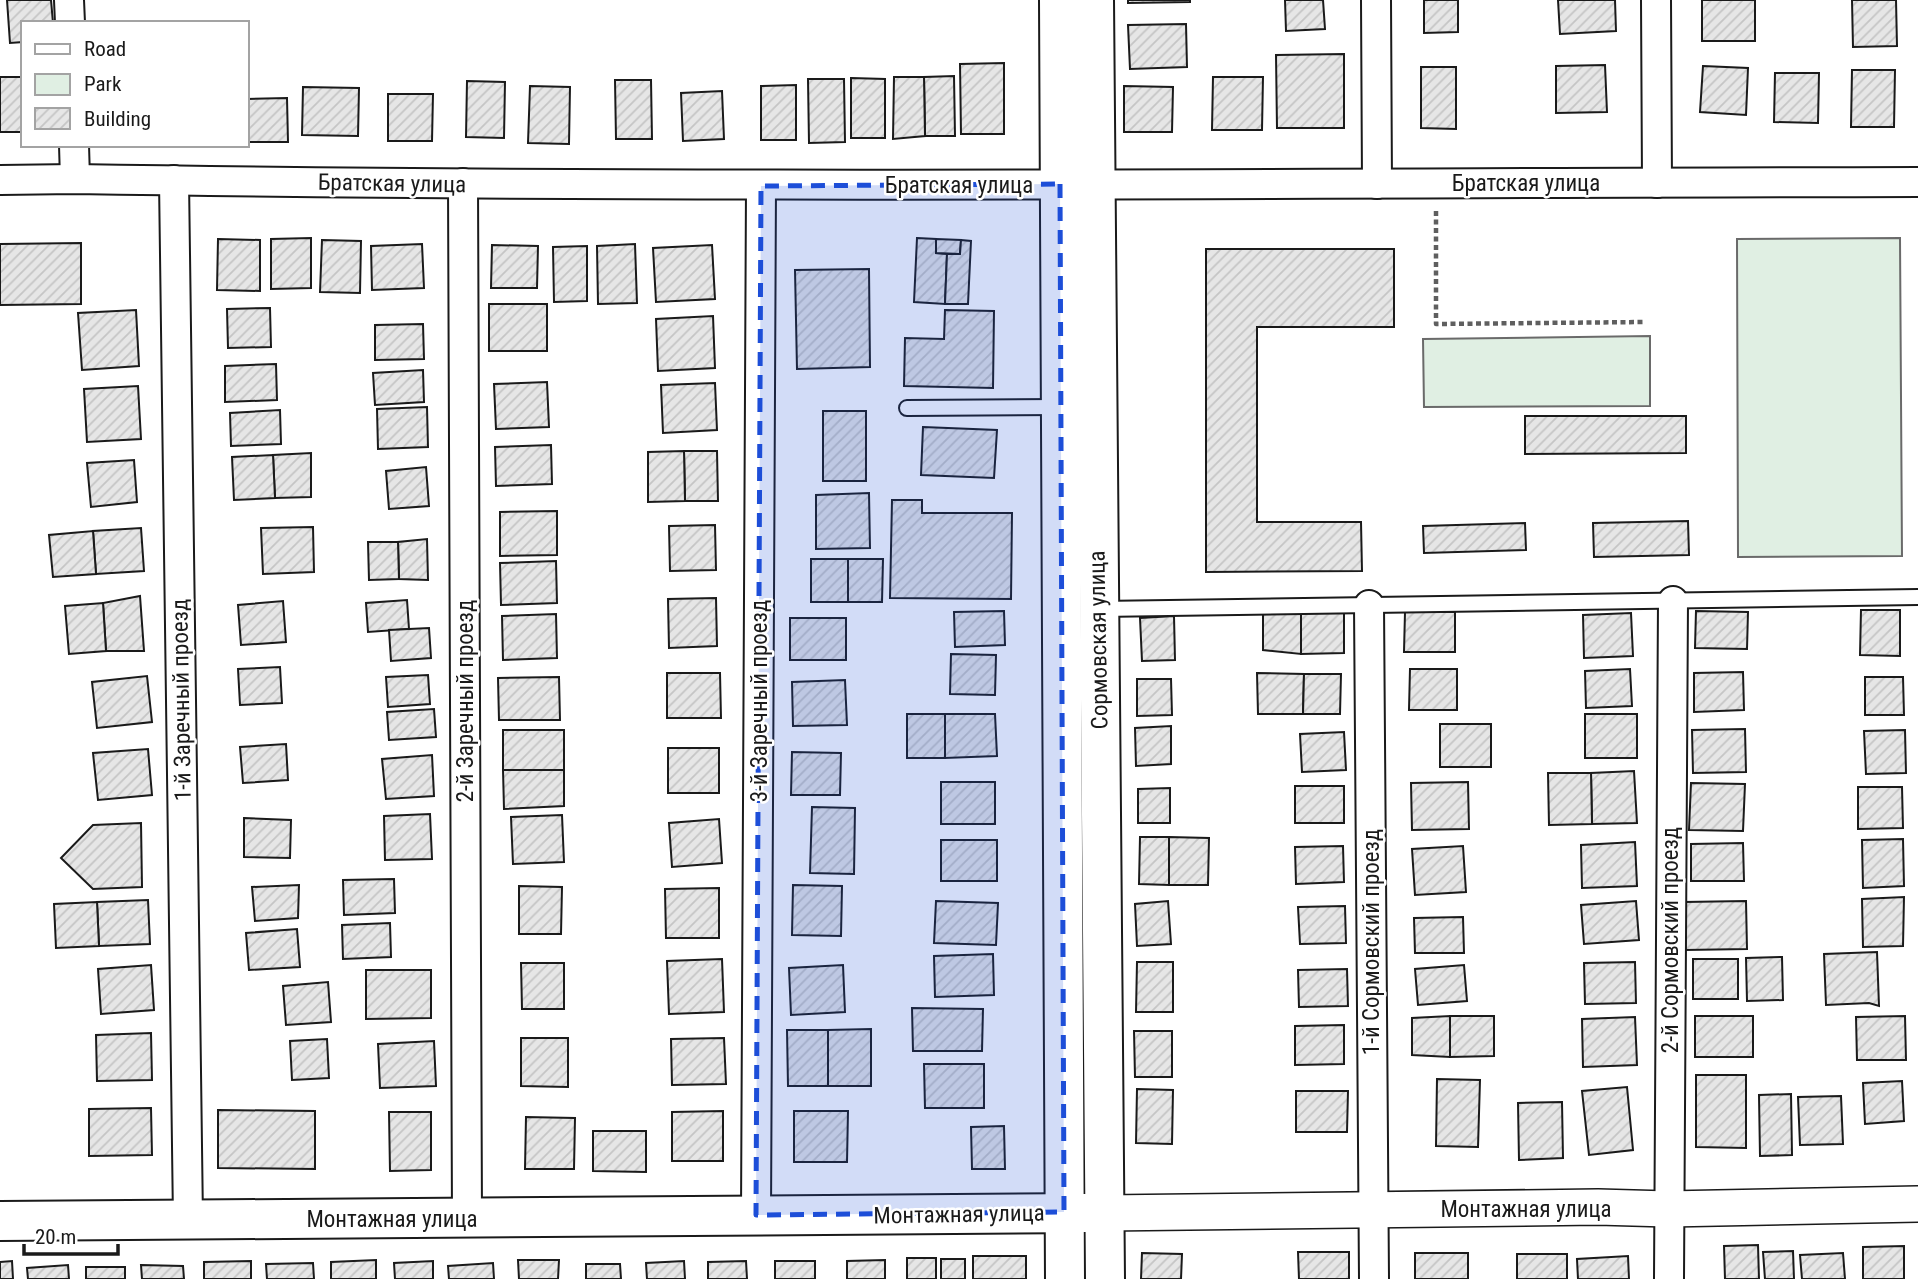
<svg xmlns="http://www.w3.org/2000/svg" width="1918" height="1279" viewBox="0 0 1918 1279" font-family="'Roboto Condensed',sans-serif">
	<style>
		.green { fill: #e0efe3; stroke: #6a6a6a; stroke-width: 2 }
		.building { fill: url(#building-hatch); stroke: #1a1a1a; stroke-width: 2 }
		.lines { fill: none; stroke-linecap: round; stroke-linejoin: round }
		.service-casing { stroke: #1a1a1a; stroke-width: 18 }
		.minor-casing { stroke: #1a1a1a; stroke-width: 32 }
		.tertiary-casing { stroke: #1a1a1a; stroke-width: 38 }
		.secondary-casing { stroke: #1a1a1a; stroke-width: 42 }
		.path { stroke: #5f5f5f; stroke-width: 4.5; stroke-dasharray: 5 3.5; stroke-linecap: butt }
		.service { stroke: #fff; stroke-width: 14 }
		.minor { stroke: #fff; stroke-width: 28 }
		.tertiary { stroke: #fff; stroke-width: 35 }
		.secondary { stroke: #fff; stroke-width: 38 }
		.marked { fill: #1d4ed8; fill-opacity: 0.2; stroke: #1d4ed8; stroke-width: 5; stroke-dasharray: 14 9; stroke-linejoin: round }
		.labels { text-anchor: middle; stroke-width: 5; stroke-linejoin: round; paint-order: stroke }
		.street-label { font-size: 23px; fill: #1a1a1a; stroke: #fff }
	</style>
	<defs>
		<pattern id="building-hatch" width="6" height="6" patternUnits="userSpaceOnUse" patternTransform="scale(1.75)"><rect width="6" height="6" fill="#e6e6e6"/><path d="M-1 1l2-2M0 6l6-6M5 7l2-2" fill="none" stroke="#c5c5c5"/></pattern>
	</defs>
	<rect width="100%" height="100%" fill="#fff"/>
	<g class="green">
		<path d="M1900 238 1902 556 1738 557 1737 239Z"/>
		<path d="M1650 336V406L1424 407 1423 339Z"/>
	</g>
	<g class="building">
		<path d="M7 0H51L53 23H23V42L10 43Z"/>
		<path d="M1128 0H1190V2L1128 3Z"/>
		<path d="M1285 0H1323L1325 29 1286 31Z"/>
		<path d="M1424 0H1458V32L1424 33Z"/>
		<path d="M1558 0H1615L1616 31 1560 34Z"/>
		<rect x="1702" y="0" width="53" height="41"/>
		<path d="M1852 0H1896L1897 46 1853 47Z"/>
		<path d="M1186 24 1187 67 1130 69 1128 25Z"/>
		<path d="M1344 54V128H1277L1276 55Z"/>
		<path d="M1004 63V134H961L960 64Z"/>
		<path d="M1605 65 1607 112 1556 113V66Z"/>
		<path d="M1703 66 1748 68 1746 115 1700 112Z"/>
		<path d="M1421 67H1456V129L1421 128Z"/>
		<path d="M1852 70H1895L1894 127H1851Z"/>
		<path d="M1775 73H1819L1818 123 1774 122Z"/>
		<path d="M954 76 955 136H925L924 77Z"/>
		<rect x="0" y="77" width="23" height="55"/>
		<path d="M894 77H924L925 136 893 139Z"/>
		<path d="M1213 77H1263L1262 130H1212Z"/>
		<path d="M851 78 885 79V138H851Z"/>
		<path d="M808 79H844L845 142 809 143Z"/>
		<path d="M615 80H651L652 139H616Z"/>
		<path d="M467 81 505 82 504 138 466 137Z"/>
		<path d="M796 85V140H761V86Z"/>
		<path d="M530 86 570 87 569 144 528 143Z"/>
		<path d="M1124 86 1173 87 1172 132H1124Z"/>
		<path d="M303 87 359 88 358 136 302 135Z"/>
		<path d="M722 91 724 139 683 141 681 93Z"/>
		<path d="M388 94H433L432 141H388Z"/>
		<path d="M287 98 288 142H247V99Z"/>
		<path d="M311 238V288L271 289V239Z"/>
		<path d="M917 238 936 239V253L947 254 945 304 914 302Z"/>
		<path d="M218 239 260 240V291L217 290Z"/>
		<path d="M936 239 961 240 960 254 936 253Z"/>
		<path d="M322 240 361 241 360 293 320 292Z"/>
		<path d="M961 240 971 241 968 304H945L947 254H960Z"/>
		<path d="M81 243V304L0 305V244Z"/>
		<path d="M422 244 424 288 372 290 371 246Z"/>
		<path d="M635 244 637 303 598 304 597 246Z"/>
		<path d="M492 245 538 246 537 288H491Z"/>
		<path d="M712 245 715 299 656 302 653 248Z"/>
		<path d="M587 246V301L554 302 553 247Z"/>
		<path d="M1206 249H1394V327H1257V522H1361L1362 571 1206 572Z"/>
		<path d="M869 269 870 367 797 369 795 270Z"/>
		<rect x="489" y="304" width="58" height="47"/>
		<path d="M270 308 271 347 228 348 227 309Z"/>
		<path d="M136 310 139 366 82 370 78 313Z"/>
		<path d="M945 310 994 311 993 388 904 386 905 338 944 339Z"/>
		<path d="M713 316 715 368 658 371 656 319Z"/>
		<path d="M423 324 424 359 375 360V325Z"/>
		<path d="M276 364 277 400 225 402V366Z"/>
		<path d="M423 370 424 402 375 405 373 373Z"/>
		<path d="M547 382 549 427 496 429 494 384Z"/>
		<path d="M715 383 717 430 663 433 661 385Z"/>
		<path d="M138 386 141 439 87 442 84 389Z"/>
		<path d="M427 407 428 447 378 449 377 409Z"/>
		<path d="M280 410 281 444 231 446 230 413Z"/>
		<rect x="823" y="411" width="43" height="70"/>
		<path d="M1525 416H1686V453L1525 454Z"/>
		<path d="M923 427 997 430 994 478 921 475Z"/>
		<path d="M551 445 552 484 496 486 495 447Z"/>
		<path d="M684 451H717L718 501H685Z"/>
		<path d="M684 451 685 501 648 502V452Z"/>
		<path d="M311 453V497L275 498 273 455Z"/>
		<path d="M273 455 275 498 234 500 232 457Z"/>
		<path d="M134 460 137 502 91 507 87 463Z"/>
		<path d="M426 467 429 506 389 509 386 471Z"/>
		<path d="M869 493 870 548 816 549V495Z"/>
		<path d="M892 500H922V513H1012L1011 599 890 598Z"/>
		<path d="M557 511V555L500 556V512Z"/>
		<path d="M1688 521 1689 555 1594 557 1593 523Z"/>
		<path d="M1525 523 1526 550 1424 553 1423 526Z"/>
		<path d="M715 525 716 570 670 571 669 526Z"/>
		<path d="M313 527 314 572 263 574 261 528Z"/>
		<path d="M141 528 144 571 96 574 93 531Z"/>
		<path d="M93 531 96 574 53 577 49 535Z"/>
		<path d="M427 539 428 580 399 579 398 542Z"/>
		<path d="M368 542H398L399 579 369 580Z"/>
		<rect x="811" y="559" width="37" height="43"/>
		<path d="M848 559H883L882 602H848Z"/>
		<path d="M556 561 557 603 501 605 500 563Z"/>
		<path d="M140 596 144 651H106L103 603Z"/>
		<path d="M716 598 717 646 669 648 668 599Z"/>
		<path d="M407 600 409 629 368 632 366 603Z"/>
		<path d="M283 601 286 642 241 645 238 605Z"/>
		<path d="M103 603 106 651 69 654 65 606Z"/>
		<path d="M1861 610H1900V656L1860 655Z"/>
		<path d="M1004 611 1005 645 955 647 954 612Z"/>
		<path d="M1696 611 1748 612 1747 649 1695 648Z"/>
		<path d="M1344 612V653L1301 654V613Z"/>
		<path d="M1405 612H1455V652H1404Z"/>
		<path d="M1263 613H1301V654L1263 650Z"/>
		<path d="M1631 613 1633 656 1584 658 1583 615Z"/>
		<path d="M556 614 557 658 503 660 502 616Z"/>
		<path d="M1174 616 1175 660 1142 661 1140 618Z"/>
		<rect x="790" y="618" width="56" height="42"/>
		<path d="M429 628 431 658 391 661 389 630Z"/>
		<path d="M951 654 996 655 995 695 950 694Z"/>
		<path d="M280 667 282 703 240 705 238 669Z"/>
		<path d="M1410 669H1457V710H1409Z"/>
		<path d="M1630 669 1632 706 1586 708 1585 671Z"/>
		<path d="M1743 672 1744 710 1694 712V673Z"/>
		<path d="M667 673H720L721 718H667Z"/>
		<path d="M1257 673 1304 674 1303 714H1258Z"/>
		<path d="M1304 674H1341L1340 714H1303Z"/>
		<path d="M428 675 430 704 388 707 386 677Z"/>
		<path d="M147 676 152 722 97 728 92 682Z"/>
		<path d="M559 677 560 720H499L498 678Z"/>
		<path d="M1865 677H1903L1904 715H1865Z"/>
		<path d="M1137 679H1171L1172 715 1137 716Z"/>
		<path d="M845 680 847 725 793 726 792 682Z"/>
		<path d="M434 709 436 737 389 740 387 712Z"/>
		<rect x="907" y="714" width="38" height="44"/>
		<path d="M945 714H995L997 756 945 758Z"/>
		<rect x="1585" y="714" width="52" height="44"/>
		<rect x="1440" y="724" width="51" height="43"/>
		<path d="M1171 726V764L1136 766 1135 728Z"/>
		<path d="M1745 729 1746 772 1693 773 1692 730Z"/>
		<rect x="503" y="730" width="61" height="40"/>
		<path d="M1905 730 1906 773 1866 774 1864 731Z"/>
		<path d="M1344 732 1346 770 1302 772 1300 734Z"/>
		<path d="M286 744 288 780 243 783 240 747Z"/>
		<rect x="668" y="748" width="51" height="45"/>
		<path d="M148 749 152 795 98 800 93 753Z"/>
		<path d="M792 752 841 753 840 795H791Z"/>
		<path d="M432 755 434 796 386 799 382 759Z"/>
		<path d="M503 770H564V806L504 809Z"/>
		<path d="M1634 771 1637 823 1592 824 1591 773Z"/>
		<path d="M1548 773H1591L1592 824 1549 825Z"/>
		<rect x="941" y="782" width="54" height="42"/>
		<path d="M1468 782 1469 829 1412 830 1411 783Z"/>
		<path d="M1691 783 1745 784 1743 831 1689 830Z"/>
		<rect x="1295" y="786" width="49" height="37"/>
		<path d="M1858 787H1902L1903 828 1858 829Z"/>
		<path d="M1170 788V823H1138V789Z"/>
		<path d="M812 807 855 808 854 874 810 873Z"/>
		<path d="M430 814 432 859 385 860 384 816Z"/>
		<path d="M562 815 564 862 513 864 511 817Z"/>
		<path d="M244 818 291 820 290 858 244 857Z"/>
		<path d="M719 819 722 863 672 867 669 823Z"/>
		<path d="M141 823 142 887 93 889 61 858 93 825Z"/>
		<path d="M1140 837H1169V885L1139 884Z"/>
		<path d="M1169 837 1209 838 1208 885H1169Z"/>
		<path d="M1903 839 1904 886 1863 888 1862 840Z"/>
		<rect x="941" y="840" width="56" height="41"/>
		<path d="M1635 842 1637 886 1582 888 1581 845Z"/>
		<path d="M1743 843 1744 881H1691V844Z"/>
		<path d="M1343 846 1344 882 1296 884 1295 847Z"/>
		<path d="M1463 846 1466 892 1415 895 1412 849Z"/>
		<path d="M394 879 395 913 344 915 343 880Z"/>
		<path d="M299 885 298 918 255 921 252 887Z"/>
		<path d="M793 885 842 886 841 936 792 935Z"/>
		<path d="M519 886 562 887 561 934H519Z"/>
		<path d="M719 888V938H666L665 889Z"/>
		<path d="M1904 897 1903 946 1863 947 1862 899Z"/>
		<path d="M148 900 150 944 99 946 97 902Z"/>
		<path d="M936 901 998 903 996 945 934 943Z"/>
		<path d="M1168 901 1171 944 1137 946 1135 904Z"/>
		<path d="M1636 901 1639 940 1584 944 1581 905Z"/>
		<path d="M1746 901 1747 949 1685 950 1684 902Z"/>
		<path d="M97 902 99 946 56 948 54 904Z"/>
		<path d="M1345 906 1346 943 1300 944 1298 907Z"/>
		<path d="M1463 917 1464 953H1415L1414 918Z"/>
		<path d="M390 923 391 957 343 959 342 925Z"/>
		<path d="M297 929 300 967 249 970 246 933Z"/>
		<path d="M1877 952 1879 1006 1869 1003 1826 1005 1824 954Z"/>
		<path d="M993 954 994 995 935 997 934 956Z"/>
		<path d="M1782 957 1783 1000 1747 1001 1746 958Z"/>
		<path d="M722 959 724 1012 669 1014 667 961Z"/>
		<rect x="1693" y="959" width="45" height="40"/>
		<path d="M1137 962H1173V1012H1136Z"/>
		<path d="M1635 962 1636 1003 1585 1004 1584 963Z"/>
		<path d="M521 963H564V1009H522Z"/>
		<path d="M151 965 154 1010 101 1014 98 969Z"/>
		<path d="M843 965 845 1012 791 1015 789 968Z"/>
		<path d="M1464 965 1467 1001 1418 1005 1415 969Z"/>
		<path d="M1347 969 1348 1006 1299 1007 1298 970Z"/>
		<path d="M366 970H431V1018L366 1019Z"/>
		<path d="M328 982 331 1022 286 1025 283 986Z"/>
		<path d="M912 1008 983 1009 982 1051H913Z"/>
		<path d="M1450 1016V1057L1412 1055V1018Z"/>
		<path d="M1450 1016H1494V1056L1450 1057Z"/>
		<rect x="1695" y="1016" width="58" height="41"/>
		<path d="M1905 1016 1906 1060H1857L1856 1017Z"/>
		<path d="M1635 1017 1637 1065 1583 1067 1582 1019Z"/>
		<path d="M1344 1025V1064L1295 1065V1026Z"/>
		<path d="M871 1029V1086H828V1030Z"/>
		<path d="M787 1030H828V1086H788Z"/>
		<path d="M1134 1031H1172V1077H1135Z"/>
		<path d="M151 1033 152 1080 97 1081 96 1035Z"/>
		<path d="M521 1038H568V1087L521 1086Z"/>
		<path d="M724 1038 726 1084 672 1085 671 1039Z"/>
		<path d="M327 1039 329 1078 292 1080 290 1041Z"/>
		<path d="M434 1041 436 1086 380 1088 378 1044Z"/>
		<path d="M924 1064H984V1108H925Z"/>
		<path d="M1696 1075H1746V1148L1696 1147Z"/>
		<path d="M1437 1079 1480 1080 1478 1147 1436 1146Z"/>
		<path d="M1902 1081 1904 1121 1865 1124 1863 1083Z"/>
		<path d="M1627 1087 1633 1150 1589 1155 1582 1091Z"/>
		<path d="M1137 1089 1173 1090 1172 1144 1136 1143Z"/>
		<path d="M1296 1091H1348L1347 1132H1296Z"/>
		<path d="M1791 1094 1792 1155 1760 1156 1759 1095Z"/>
		<path d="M1841 1096 1843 1144 1800 1145 1798 1097Z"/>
		<path d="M1562 1102 1563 1158 1519 1160 1518 1103Z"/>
		<path d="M151 1108 152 1155 89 1156V1109Z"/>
		<path d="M218 1110 315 1111V1169L218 1168Z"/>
		<path d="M723 1111V1161H672V1112Z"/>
		<path d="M794 1111H848L847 1162H794Z"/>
		<path d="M389 1112H431V1170L390 1171Z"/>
		<path d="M526 1117 575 1118 574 1169H525Z"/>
		<path d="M1004 1126 1005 1169H972L971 1127Z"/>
		<path d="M593 1131H646V1172L593 1171Z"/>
		<path d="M1758 1245 1759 1279H1725L1724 1246Z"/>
		<path d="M1904 1246V1279H1863V1247Z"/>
		<path d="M1793 1251 1794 1279H1765L1763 1252Z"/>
		<path d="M1298 1252H1349V1279H1299Z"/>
		<path d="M1142 1253 1182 1254 1181 1279H1141Z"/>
		<rect x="1415" y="1253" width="53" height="26"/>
		<path d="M1843 1253 1845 1279H1802L1800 1255Z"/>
		<rect x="1517" y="1254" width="50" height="25"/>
		<rect x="973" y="1256" width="53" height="23"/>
		<path d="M1628 1256 1629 1279H1578L1577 1259Z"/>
		<rect x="907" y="1258" width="29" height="21"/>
		<rect x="941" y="1259" width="24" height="20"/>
		<path d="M376 1260V1279H331V1262Z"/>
		<path d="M518 1260H559L558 1279H519Z"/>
		<path d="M885 1260V1279H847V1261Z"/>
		<path d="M12 1261 13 1279H0V1262Z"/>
		<path d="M251 1261V1279H204V1262Z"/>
		<path d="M433 1261V1279H395L394 1263Z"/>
		<path d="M684 1261 685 1279H647L646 1263Z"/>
		<path d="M746 1261 747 1279H708V1262Z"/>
		<rect x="775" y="1261" width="40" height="18"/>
		<path d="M313 1263 314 1279H267L266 1264Z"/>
		<path d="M493 1263 494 1279H449L448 1266Z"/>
		<path d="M586 1264H620L621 1279H586Z"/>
		<path d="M68 1265 69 1279H28L27 1268Z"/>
		<path d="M141 1265 183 1266 184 1279H142Z"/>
		<rect x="86" y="1267" width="39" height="12"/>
	</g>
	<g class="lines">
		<defs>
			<g id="service">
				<path d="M907 408 1061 407"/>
				<path d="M1100 609 1918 597"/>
			</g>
			<g id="minor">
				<path d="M69 0 70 23"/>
				<path d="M1376 0 1377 184"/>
				<path d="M1656 0 1657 183"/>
				<path d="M74 145 75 179"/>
				<path d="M0 180 75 179C689 189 1304 183 1918 182"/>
				<path d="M174 180 188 1220"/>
				<path d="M463 183 467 1219"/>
				<path d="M1369 605 1374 1279"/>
				<path d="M756 1215 761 186"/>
				<path d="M1669 1279 1673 601"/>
			</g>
			<path id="tertiary" d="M1105 1213 1598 1207 1668 1209 1918 1204"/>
			<g id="secondary">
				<path d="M1059 0 1065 1279"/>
				<path d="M1094 0 1105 1279"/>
				<path d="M0 1221 1088 1213"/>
			</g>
		</defs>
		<use href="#service" class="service-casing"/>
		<use href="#minor" class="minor-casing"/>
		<use href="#tertiary" class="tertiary-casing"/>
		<use href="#secondary" class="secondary-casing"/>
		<path class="path" d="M1436 211V324L1643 322"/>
		<use href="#service" class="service"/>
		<use href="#minor" class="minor"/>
		<use href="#tertiary" class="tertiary"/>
		<use href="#secondary" class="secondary"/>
	</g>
	<path class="marked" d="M1060 184 1064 1212 756 1215 761 186Z"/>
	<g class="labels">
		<g class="street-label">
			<text transform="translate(392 183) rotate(1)" y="8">Братская улица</text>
			<text x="1526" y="191">Братская улица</text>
			<text x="959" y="193">Братская улица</text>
			<text transform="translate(1098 640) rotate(-91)" y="8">Сормовская улица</text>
			<text transform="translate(181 700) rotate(-91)" y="8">1-й Заречный проезд</text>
			<text transform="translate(465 701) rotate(-90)" y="8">2-й Заречный проезд</text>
			<text transform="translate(759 701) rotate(-90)" y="8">3-й Заречный проезд</text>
			<text transform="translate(1670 940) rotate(-90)" y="8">2-й Сормовский проезд</text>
			<text transform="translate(1371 942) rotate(-90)" y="8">1-й Сормовский проезд</text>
			<text x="1526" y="1217">Монтажная улица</text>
			<text transform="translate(959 1214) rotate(-1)" y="8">Монтажная улица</text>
			<text x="392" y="1227">Монтажная улица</text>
		</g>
	</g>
	<rect x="21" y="21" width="228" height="126" fill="#ffffff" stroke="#a3a3a3" stroke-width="2"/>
	<rect x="35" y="44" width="35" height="10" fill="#ffffff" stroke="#a3a3a3" stroke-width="2"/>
	<text x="84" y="56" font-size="21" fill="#1a1a1a">Road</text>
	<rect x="35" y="74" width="35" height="21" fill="#e0efe3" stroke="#a3a3a3" stroke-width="2"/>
	<text x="84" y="91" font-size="21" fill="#1a1a1a">Park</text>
	<rect x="35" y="108" width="35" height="21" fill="url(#building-hatch)" stroke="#a3a3a3" stroke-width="2"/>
	<text x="84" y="126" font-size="21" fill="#1a1a1a">Building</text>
	<path d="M24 1244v10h94v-10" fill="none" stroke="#1a1a1a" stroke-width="3.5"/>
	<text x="35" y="1244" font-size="21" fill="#1a1a1a" stroke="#ffffff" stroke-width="5" paint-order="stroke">20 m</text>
</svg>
